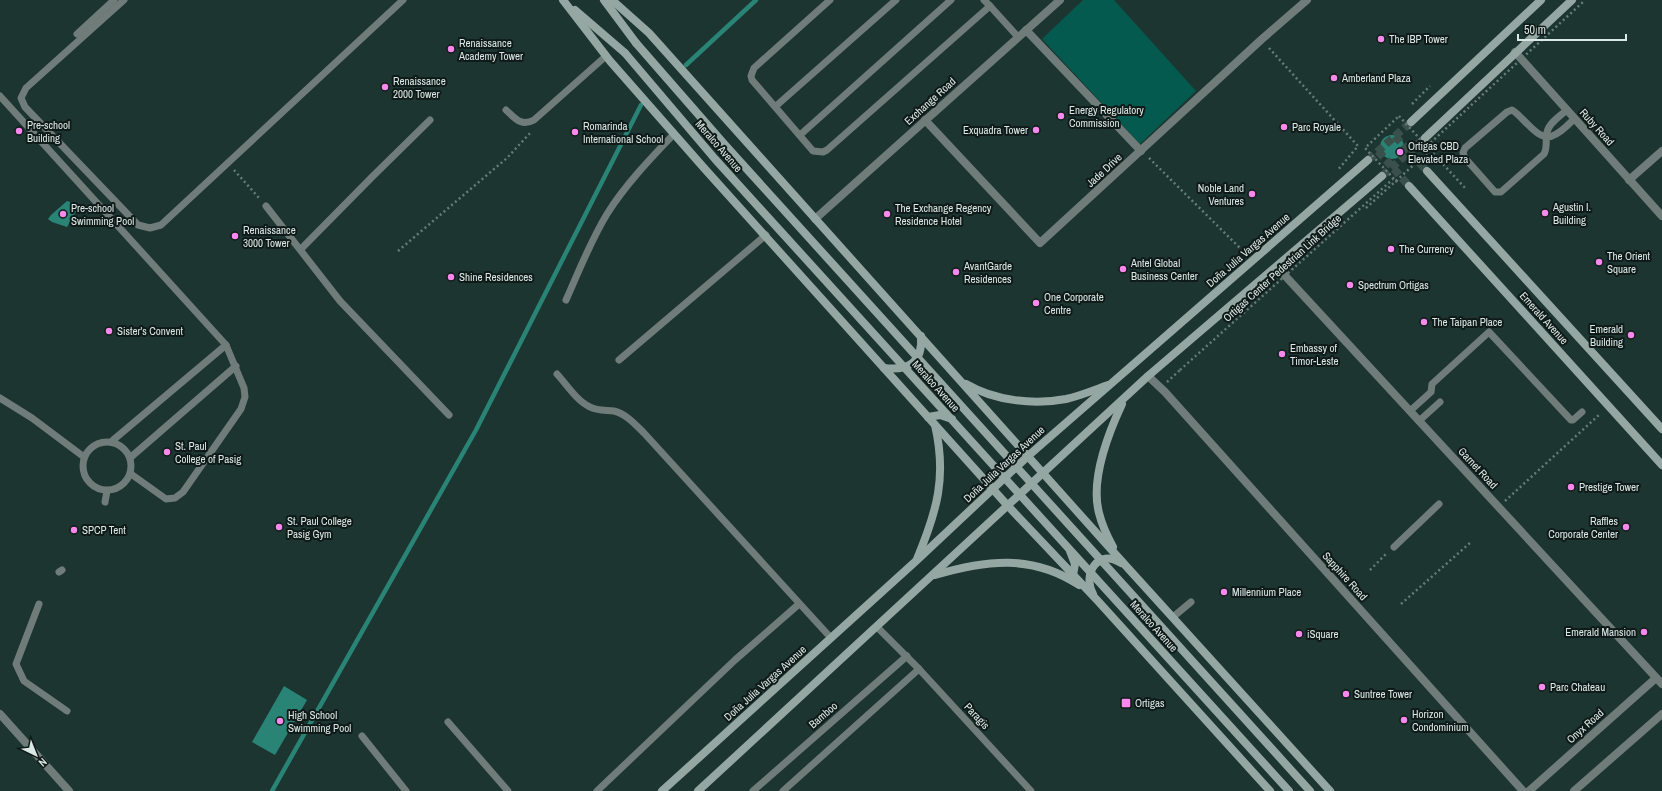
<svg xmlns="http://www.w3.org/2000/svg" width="1662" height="791" viewBox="0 0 1662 791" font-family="'Archivo Narrow',sans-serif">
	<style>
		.green { fill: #055a4f }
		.water { fill: #298476 }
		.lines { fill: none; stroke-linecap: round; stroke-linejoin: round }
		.stream { stroke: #298476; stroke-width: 4.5 }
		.secondary-tunnel { stroke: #39504b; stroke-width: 8; stroke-dasharray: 8 4; stroke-linecap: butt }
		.path { stroke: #677c77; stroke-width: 2.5; stroke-dasharray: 2 3; stroke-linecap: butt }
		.lane { stroke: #707c79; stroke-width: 7 }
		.street { stroke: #707c79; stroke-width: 8 }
		.secondary { stroke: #94a7a3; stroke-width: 8 }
		.path-bridge { stroke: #677c77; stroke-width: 2.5; stroke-dasharray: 2 3; stroke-linecap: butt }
		.secondary-bridge { stroke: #94a7a3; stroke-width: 8 }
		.poi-dot { fill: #f888eb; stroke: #0f1a18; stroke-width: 1.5 }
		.labels { text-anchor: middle; stroke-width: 4; stroke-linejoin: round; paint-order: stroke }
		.poi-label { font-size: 11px; fill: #dbe9e6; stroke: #0f1a18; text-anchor: start }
		.street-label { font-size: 11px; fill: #dbe9e6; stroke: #0f1a18 }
	</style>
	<rect width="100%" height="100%" fill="#1c3530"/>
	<path class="green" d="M1083 0H1114L1196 91 1140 144 1042 39Z"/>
	<g class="water">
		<circle cx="1392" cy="147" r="12"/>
		<path d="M67 201 73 203 80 210 75 213 67 227 52 222 48 219 51 215Z"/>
		<path d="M284 686 307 700 275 755 252 742Z"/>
	</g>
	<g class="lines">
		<g class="stream">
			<path d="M686 65 756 0"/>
			<path d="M272 791 476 430 641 105"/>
		</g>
		<g class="secondary-tunnel">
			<path d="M1395 136 1427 171"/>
			<path d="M1378 151 1409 186"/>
			<path d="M1368 160 1411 122"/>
			<path d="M1382 176 1425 138"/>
		</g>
		<g class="path">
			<path d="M1269 48 1358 146 1337 171"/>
			<path d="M1412 104 1430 86"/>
			<path d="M1434 146 1430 150 1466 189"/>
			<path d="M1149 158 1245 253"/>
			<path d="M234 170 260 199"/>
			<path d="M1366 208 1396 181 1398 184"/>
			<path d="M398 251 507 158 531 132"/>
			<path d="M1167 382 1180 370"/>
			<path d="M1505 501 1600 414"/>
			<path d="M1370 570 1387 553"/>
			<path d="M1401 604 1471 542"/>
		</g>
		<g class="lane">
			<path d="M124 0 26 88 21 98 25 107 138 225 150 228 161 225 403 0"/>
			<path d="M830 0 754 68 751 76 752 80 813 151 823 152 827 150 990 6 1018 37"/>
			<path d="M984 0 990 6"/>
			<path d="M77 34 114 0"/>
			<path d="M0 96 226 345 244 388 245 397 241 409 183 492 175 498 166 499 131 474"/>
			<path d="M776 106 896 0"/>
			<path d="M506 110C515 118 521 127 534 120L606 56"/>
			<path d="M1567 110C1560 116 1549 123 1547 132 1545 140 1548 146 1544 154L1501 192H1495L1465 158 1463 153 1465 148 1507 112 1512 110C1523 116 1538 142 1552 136 1561 133 1568 125 1574 119"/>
			<path d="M800 135 951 0"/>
			<path d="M266 206 340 301 449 415"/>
			<path d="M301 249 372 177 430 120"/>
			<path d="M566 300C579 271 590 242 607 214 625 185 651 158 674 134"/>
			<path d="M619 360 766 235"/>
			<path d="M557 374C567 385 577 401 590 407 597 411 606 410 614 411 626 414 635 424 644 433L831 638"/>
			<path d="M0 398 32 418 84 457"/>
			<path d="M1410 411 1431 392 1432 384 1489 332 1571 420H1573L1582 412"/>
			<path d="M1419 421 1440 402"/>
			<path d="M112 441 226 345"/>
			<circle cx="107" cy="466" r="24"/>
			<path d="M131 457 236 366"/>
			<path d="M105 502 107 491"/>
			<path d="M1394 547 1439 504"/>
			<path d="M59 572 62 570"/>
			<path d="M39 604 16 664 24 681 67 711"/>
			<path d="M1173 617 1191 602"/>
			<path d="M877 627 919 669 1031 791"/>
			<path d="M448 722 508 791"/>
			<path d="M362 736 406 791"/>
			<path d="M597 791 735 660 799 604"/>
			<path d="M753 791 907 656"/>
			<path d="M783 791 919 669"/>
		</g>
		<g class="street">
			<path d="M1026 30 1141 151"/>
			<path d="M1515 52 1662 216"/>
			<path d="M925 120 1040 243 1262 39 1307 0"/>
			<path d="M1629 180 1662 151"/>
			<path d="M815 219 1060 0"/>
			<path d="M1277 267 1662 684"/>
			<path d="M1148 376 1165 392 1523 791"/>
			<path d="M0 714 69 791"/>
			<path d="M1529 791 1656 678"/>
			<path d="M1574 791 1662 714"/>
		</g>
		<g class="secondary">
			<path d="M563 0 610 61 704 168 1008 506 1097 600 1270 791"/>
			<path d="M604 0 636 43"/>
			<path d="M612 0 649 33 1126 566 1330 791"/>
			<path d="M575 10 625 53"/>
			<path d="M1411 122 1541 0"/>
			<path d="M1425 138 1572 0"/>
			<path d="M1427 171 1662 429"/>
			<path d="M1409 186 1662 465"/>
			<path d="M884 368C909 371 923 362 921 336"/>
			<path d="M966 384C995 401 1034 405 1066 399 1080 396 1094 390 1108 385"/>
			<path d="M928 417 940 415 952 419"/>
			<path d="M1113 547C1107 536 1102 525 1099 513 1090 479 1108 434 1122 404"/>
			<path d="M1070 551 1075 564 1073 575"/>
			<path d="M917 559C937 511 947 477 935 425"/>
			<path d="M935 575C986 560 1032 554 1079 585"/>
			<path d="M1093 594C1082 574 1098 548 1121 563"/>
			<path d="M662 791 916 561 1028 456 1368 160"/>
			<path d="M698 791 1148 376 1382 176"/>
		</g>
		<g class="path-bridge">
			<path d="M1399 116 1430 150 1396 181 1365 148Z"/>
			<path d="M1427 146 1583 2"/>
			<path d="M1180 370 1393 179"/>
		</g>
		<g class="secondary-bridge">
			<path d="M636 43 725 145 1310 791"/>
			<path d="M625 53 715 159 1289 791"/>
		</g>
	</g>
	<g class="poi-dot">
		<circle cx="1381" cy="39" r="4"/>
		<circle cx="451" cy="49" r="4"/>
		<circle cx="1334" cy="78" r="4"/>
		<circle cx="385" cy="87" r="4"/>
		<circle cx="1061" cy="116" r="4"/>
		<circle cx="1284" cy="127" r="4"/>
		<circle cx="1036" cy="130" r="4"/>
		<circle cx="19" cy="131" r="4"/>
		<circle cx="575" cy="132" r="4"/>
		<circle cx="1400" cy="152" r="4"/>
		<circle cx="1252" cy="194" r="4"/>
		<circle cx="1545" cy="213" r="4"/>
		<circle cx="63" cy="214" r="4"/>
		<circle cx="887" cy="214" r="4"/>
		<circle cx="235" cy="236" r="4"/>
		<circle cx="1391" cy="249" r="4"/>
		<circle cx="1599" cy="262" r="4"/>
		<circle cx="1123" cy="269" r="4"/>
		<circle cx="956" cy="272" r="4"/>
		<circle cx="451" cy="277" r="4"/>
		<circle cx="1350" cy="285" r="4"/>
		<circle cx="1036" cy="303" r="4"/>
		<circle cx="1424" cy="322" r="4"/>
		<circle cx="109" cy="331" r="4"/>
		<circle cx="1631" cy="335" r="4"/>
		<circle cx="1282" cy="354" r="4"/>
		<circle cx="167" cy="452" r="4"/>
		<circle cx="1571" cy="487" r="4"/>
		<circle cx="279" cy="527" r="4"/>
		<circle cx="1626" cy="527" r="4"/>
		<circle cx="74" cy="530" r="4"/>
		<circle cx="1224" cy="592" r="4"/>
		<circle cx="1644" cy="632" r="4"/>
		<circle cx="1299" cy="634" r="4"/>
		<circle cx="1542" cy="687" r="4"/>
		<circle cx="1346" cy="694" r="4"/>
		<rect x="1121" y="698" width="10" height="10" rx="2"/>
		<circle cx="1404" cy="720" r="4"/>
		<circle cx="280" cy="721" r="4"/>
	</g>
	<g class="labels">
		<g class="poi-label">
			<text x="1389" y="43">The IBP Tower</text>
			<text x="459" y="47">Renaissance<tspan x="459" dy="13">Academy Tower</tspan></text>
			<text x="1342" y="82">Amberland Plaza</text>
			<text x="393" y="85">Renaissance<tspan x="393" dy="13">2000 Tower</tspan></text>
			<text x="1069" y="114">Energy Regulatory<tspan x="1069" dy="13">Commission</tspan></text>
			<text x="27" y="129">Pre-school<tspan x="27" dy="13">Building</tspan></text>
			<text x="583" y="130">Romarinda<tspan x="583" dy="13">International School</tspan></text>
			<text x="1292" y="131">Parc Royale</text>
			<text x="1028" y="134" text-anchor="end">Exquadra Tower</text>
			<text x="1408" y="150">Ortigas CBD<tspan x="1408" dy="13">Elevated Plaza</tspan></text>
			<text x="1244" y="192" text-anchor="end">Noble Land<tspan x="1244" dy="13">Ventures</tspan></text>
			<text x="1553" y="211">Agustin I.<tspan x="1553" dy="13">Building</tspan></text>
			<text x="71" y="212">Pre-school<tspan x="71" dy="13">Swimming Pool</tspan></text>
			<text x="895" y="212">The Exchange Regency<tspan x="895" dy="13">Residence Hotel</tspan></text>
			<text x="243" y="234">Renaissance<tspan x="243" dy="13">3000 Tower</tspan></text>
			<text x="1399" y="253">The Currency</text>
			<text x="1607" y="260">The Orient<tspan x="1607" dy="13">Square</tspan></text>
			<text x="1131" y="267">Antel Global<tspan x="1131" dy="13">Business Center</tspan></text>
			<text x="964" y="270">AvantGarde<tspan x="964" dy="13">Residences</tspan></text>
			<text x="459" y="281">Shine Residences</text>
			<text x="1358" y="289">Spectrum Ortigas</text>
			<text x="1044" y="301">One Corporate<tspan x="1044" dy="13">Centre</tspan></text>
			<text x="1432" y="326">The Taipan Place</text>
			<text x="1623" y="333" text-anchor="end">Emerald<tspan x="1623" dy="13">Building</tspan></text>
			<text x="117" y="335">Sister's Convent</text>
			<text x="1290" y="352">Embassy of<tspan x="1290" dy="13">Timor-Leste</tspan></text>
			<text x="175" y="450">St. Paul<tspan x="175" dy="13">College of Pasig</tspan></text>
			<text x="1579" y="491">Prestige Tower</text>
			<text x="287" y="525">St. Paul College<tspan x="287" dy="13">Pasig Gym</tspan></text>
			<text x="1618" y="525" text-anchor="end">Raffles<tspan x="1618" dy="13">Corporate Center</tspan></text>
			<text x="82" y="534">SPCP Tent</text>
			<text x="1232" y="596">Millennium Place</text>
			<text x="1636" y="636" text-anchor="end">Emerald Mansion</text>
			<text x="1307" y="638">iSquare</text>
			<text x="1550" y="691">Parc Chateau</text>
			<text x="1354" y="698">Suntree Tower</text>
			<text x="1135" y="707">Ortigas</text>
			<text x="1412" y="718">Horizon<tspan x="1412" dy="13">Condominium</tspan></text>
			<text x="288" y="719">High School<tspan x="288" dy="13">Swimming Pool</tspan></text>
		</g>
		<g class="street-label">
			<text transform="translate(930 101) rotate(-42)" y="4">Exchange Road</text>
			<text transform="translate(1597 127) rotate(48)" y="4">Ruby Road</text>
			<text transform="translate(719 146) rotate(49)" y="4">Meralco Avenue</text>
			<text transform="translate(1104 170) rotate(-43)" y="4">Jade Drive</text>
			<text transform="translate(1248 250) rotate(-41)" y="4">Doña Julia Vargas Avenue</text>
			<text transform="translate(1282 268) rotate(-42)" y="4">Ortigas Center Pedestrian Link Bridge</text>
			<text transform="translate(1544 318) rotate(48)" y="4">Emerald Avenue</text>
			<text transform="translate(936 386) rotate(48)" y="4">Meralco Avenue</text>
			<text transform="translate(1004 464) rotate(-43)" y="4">Doña Julia Vargas Avenue</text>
			<text transform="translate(1478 468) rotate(47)" y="4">Garnet Road</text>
			<text transform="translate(1345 576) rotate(48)" y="4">Sapphire Road</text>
			<text transform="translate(1154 626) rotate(48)" y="4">Meralco Avenue</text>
			<text transform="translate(765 683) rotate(-42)" y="4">Doña Julia Vargas Avenue</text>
			<text transform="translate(823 715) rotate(-41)" y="4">Bamboo</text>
			<text transform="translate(977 716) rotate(47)" y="4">Paragis</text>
			<text transform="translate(1585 726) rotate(-42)" y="4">Onyx Road</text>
		</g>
	</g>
	<g transform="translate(36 755) rotate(137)" stroke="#0f1a18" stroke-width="3" paint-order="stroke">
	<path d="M0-3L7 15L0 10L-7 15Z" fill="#dbe9e6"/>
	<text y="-6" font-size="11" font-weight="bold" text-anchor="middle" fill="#dbe9e6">N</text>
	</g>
	<path d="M1518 34v6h108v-6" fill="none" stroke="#dbe9e6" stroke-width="2"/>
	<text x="1524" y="34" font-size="12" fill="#dbe9e6" stroke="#0f1a18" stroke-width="3" paint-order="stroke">50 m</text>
</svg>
